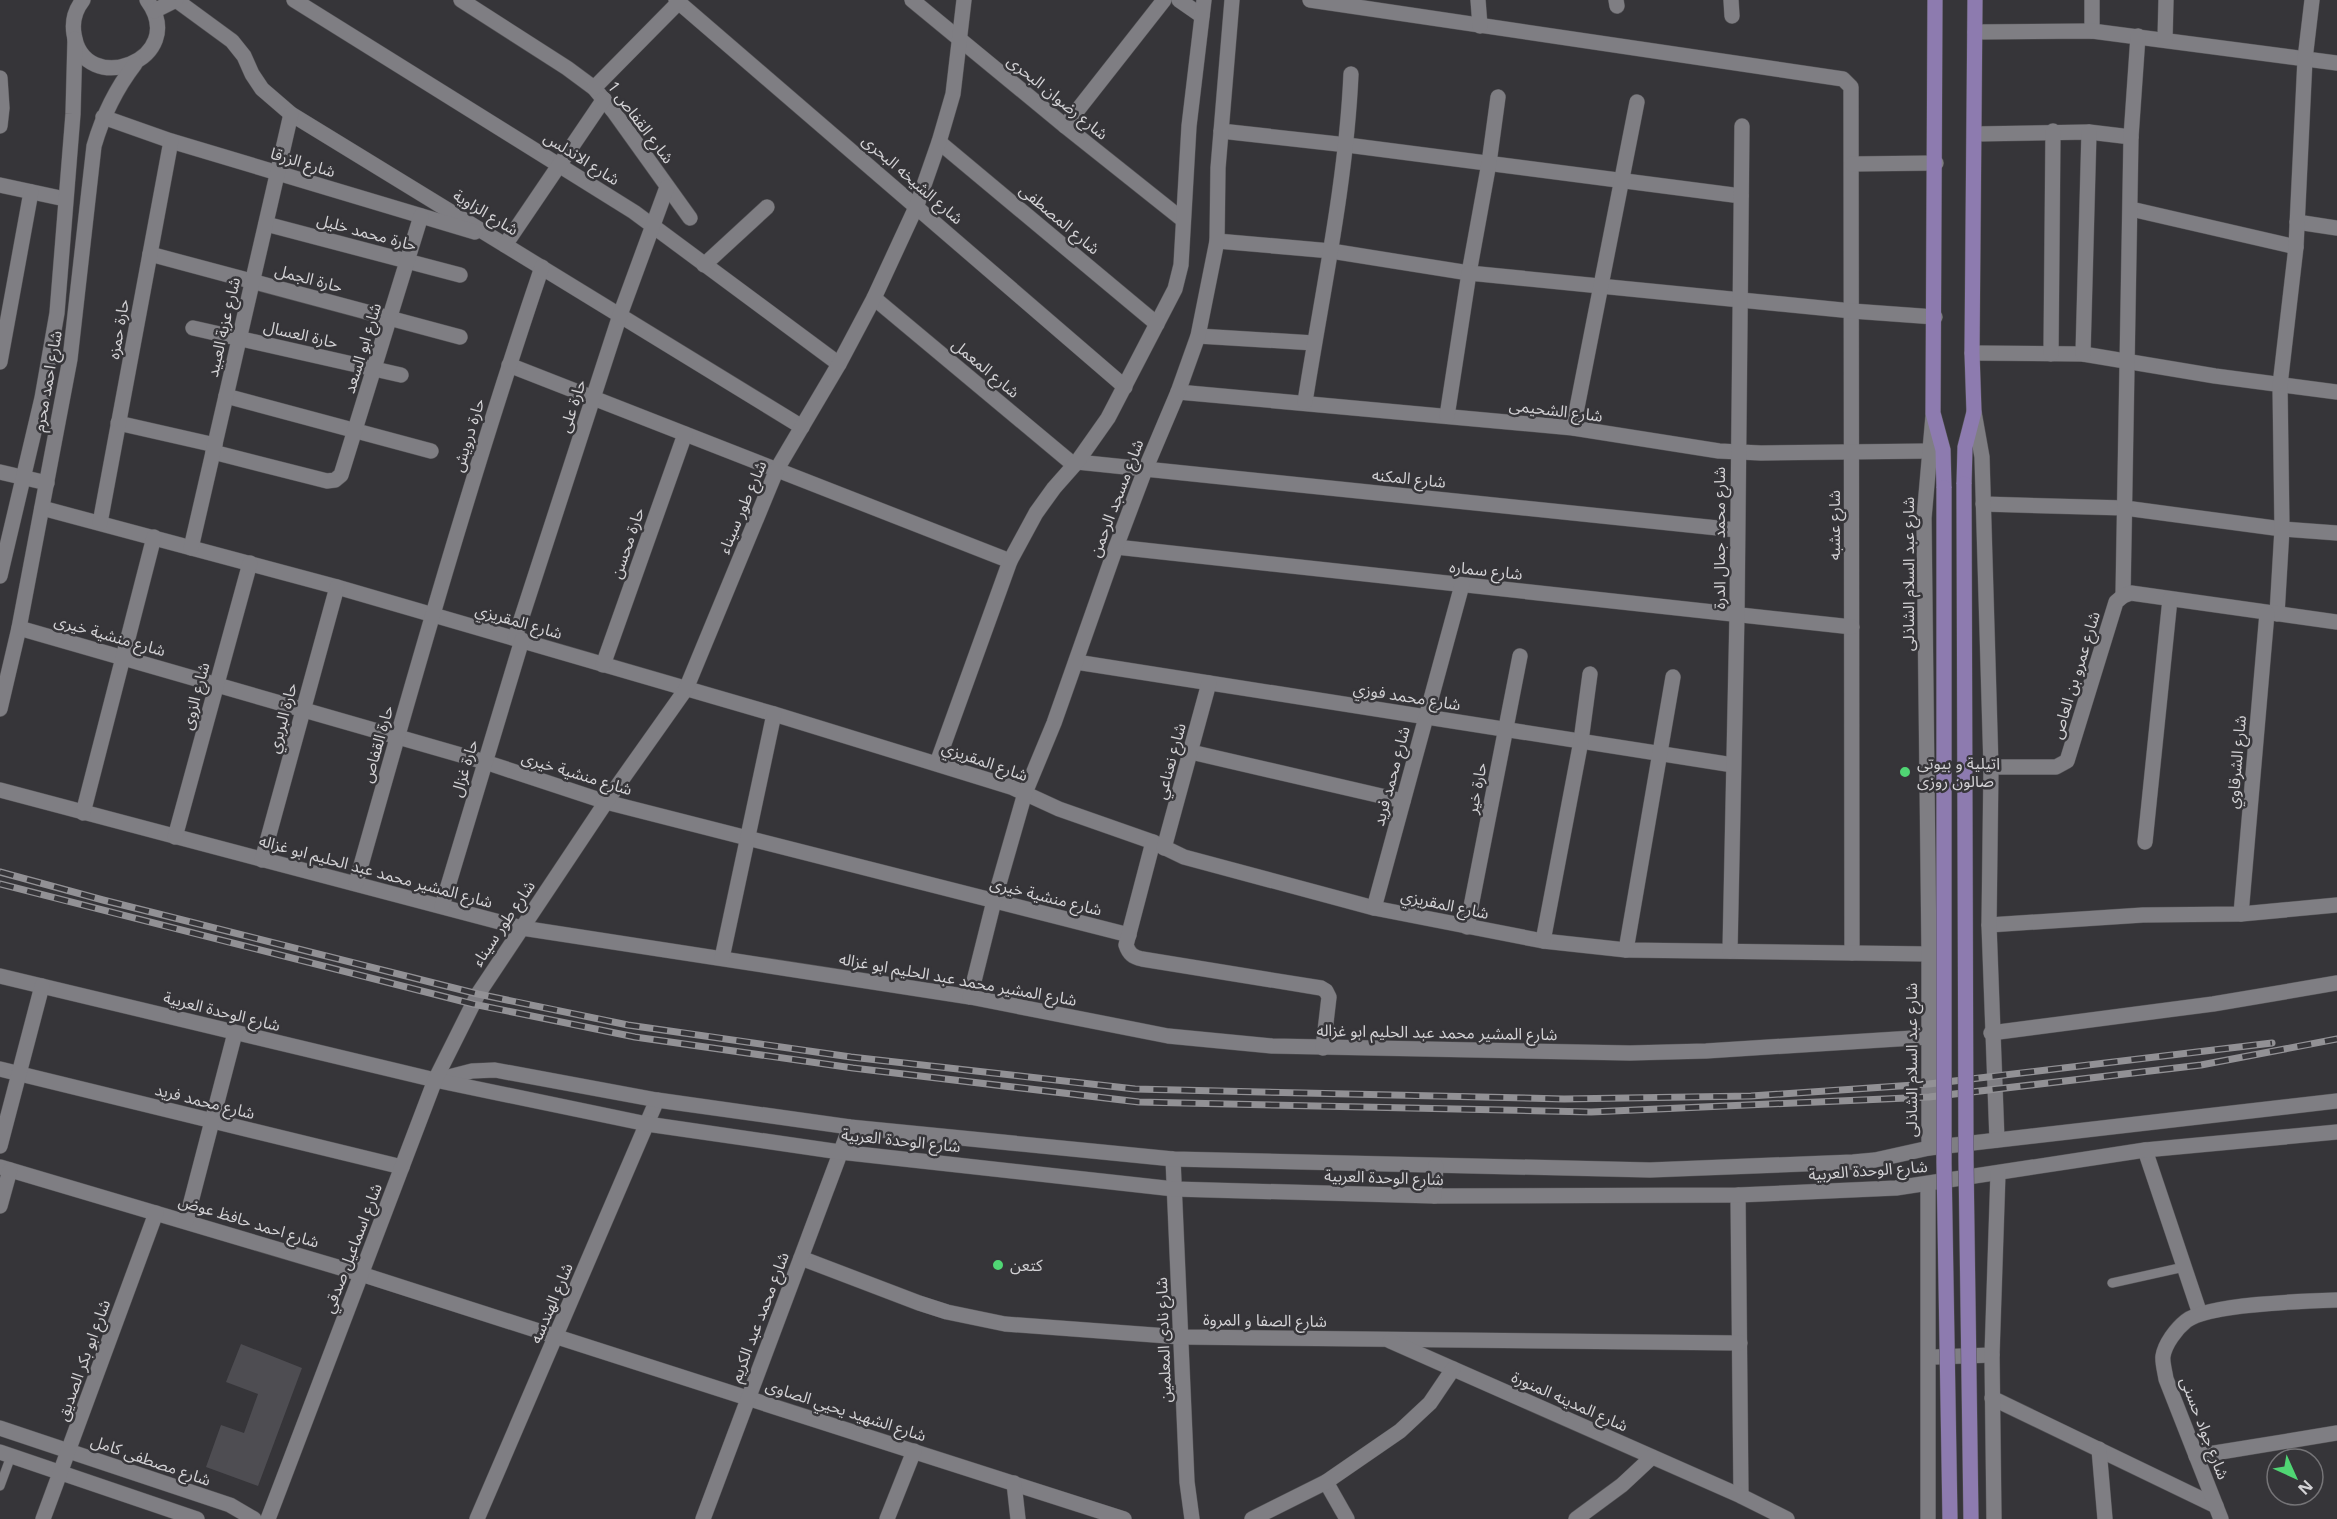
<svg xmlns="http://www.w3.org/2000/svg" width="2337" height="1519" viewBox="0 0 2337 1519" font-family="'Noto Sans','Noto Sans Arabic',sans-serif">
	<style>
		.building { fill: #4e4d52 }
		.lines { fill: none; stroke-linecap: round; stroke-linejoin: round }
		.service-casing { stroke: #545356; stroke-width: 10 }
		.minor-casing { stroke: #545356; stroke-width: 16 }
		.tertiary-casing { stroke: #545356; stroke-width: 16 }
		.secondary-casing { stroke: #545356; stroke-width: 16 }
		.primary-casing { stroke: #545356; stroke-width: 16 }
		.service { stroke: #7f7e83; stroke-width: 9 }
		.minor { stroke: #7f7e83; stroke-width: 15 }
		.tertiary { stroke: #7f7e83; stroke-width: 15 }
		.secondary { stroke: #7f7e83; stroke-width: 15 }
		.primary { stroke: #8d7baf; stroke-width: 15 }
		.rail-casing { stroke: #929195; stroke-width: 7 }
		.rail { stroke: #363539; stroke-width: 4.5; stroke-dasharray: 14; stroke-linecap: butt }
		.primary-bridge-casing { stroke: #545356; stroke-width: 16; stroke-linecap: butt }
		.primary-bridge { stroke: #8d7baf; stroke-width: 15 }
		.poi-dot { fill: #50d674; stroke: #363539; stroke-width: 2 }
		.labels { text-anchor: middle; stroke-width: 5; stroke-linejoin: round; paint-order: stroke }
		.street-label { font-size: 16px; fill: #d3d2d5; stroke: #363539 }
		.poi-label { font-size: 16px; fill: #d3d2d5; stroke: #363539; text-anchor: start }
	</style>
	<rect width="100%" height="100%" fill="#363539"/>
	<path class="building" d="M241 1344 302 1368 258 1486 206 1467 221 1425 244 1433 258 1394 226 1382Z"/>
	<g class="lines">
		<defs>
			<g id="service">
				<path d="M2112 1283 2184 1267"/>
				<path d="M0 1486 11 1456"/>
			</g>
			<g id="minor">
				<path d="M176 0 232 41 244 56 252 74 262 89 291 114 802 427"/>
				<path d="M294 0 634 212 839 364"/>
				<path d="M461 0 567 68 594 88 614 112 690 218"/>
				<path d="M676 0 1125 387"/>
				<path d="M912 0 1065 126 1183 220"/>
				<path d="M1179 0 1202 16"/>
				<path d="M1310 0 1843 79 1851 87 1852 953"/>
				<path d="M1478 0 1480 26"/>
				<path d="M1616 0 1617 6"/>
				<path d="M1731 0 1732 16"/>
				<path d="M2092 31V0"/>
				<path d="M1975 32 2092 31 2337 63"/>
				<path d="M2165 39 2166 0"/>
				<path d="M0 78 2 108 0 126"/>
				<path d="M594 88 679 2"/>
				<path d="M103 117 171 141 475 232"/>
				<path d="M1065 126 1164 0"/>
				<path d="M1221 131 1347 145 1741 196"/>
				<path d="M1975 134 2089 132 2131 137"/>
				<path d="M939 142 1157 324"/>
				<path d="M1852 164 1936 163"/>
				<path d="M0 185 65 199"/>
				<path d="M2131 209 2296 247"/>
				<path d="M2297 222 2337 228"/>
				<path d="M266 224 460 275"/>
				<path d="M1217 241 1331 251 1469 273 1489 163 1498 97"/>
				<path d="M505 245 604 99"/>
				<path d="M150 254 460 337"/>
				<path d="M704 265 767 207"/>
				<path d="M874 298 1074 465"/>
				<path d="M193 328 401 375"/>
				<path d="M1198 336 1314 343"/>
				<path d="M1972 353 2083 354 2215 376 2337 392"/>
				<path d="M2051 354 2053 131"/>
				<path d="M2083 354 2089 132"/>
				<path d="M0 362 31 192"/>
				<path d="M509 365 1010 561"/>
				<path d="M1178 392 1573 428 1719 451 1761 453 1930 451"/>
				<path d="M226 396 431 451"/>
				<path d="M1305 402C1322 293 1346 185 1351 74"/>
				<path d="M1447 416 1469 273 1852 311 1935 317"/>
				<path d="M118 423 215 445"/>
				<path d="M1573 428 1637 102"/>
				<path d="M213 452 327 481 335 480 341 475 421 216"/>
				<path d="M1077 462 1737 530"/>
				<path d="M0 472 47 483"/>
				<path d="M1983 504 2125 508 2282 529 2337 533"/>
				<path d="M42 508 337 587 774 714 1011 787 1059 809 1153 842 1184 857 1374 908 1543 941 1626 950 1929 954"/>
				<path d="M100 523 171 141"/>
				<path d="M1116 547 1852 627"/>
				<path d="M191 548 291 114"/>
				<path d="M2123 596 2131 137 2138 36"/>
				<path d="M2277 614 2282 529 2280 385 2296 247 2305 59 2312 0"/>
				<path d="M19 628 485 762 606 802 1129 935"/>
				<path d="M515 638 620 315 667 187"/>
				<path d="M1076 662 1733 765"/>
				<path d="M603 665 685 434"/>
				<path d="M1191 752 1403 801"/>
				<path d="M937 763 1010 561 1036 513 1054 488 1077 462 1108 418 1175 289 1181 265 1189 126 1204 0"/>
				<path d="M1991 767H2056L2067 761 2116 602 2123 596 2131 593 2337 622"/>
				<path d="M0 790 522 928 970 997 1168 1036 1272 1046 1630 1053 1706 1051 1929 1037"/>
				<path d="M83 813 154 537"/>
				<path d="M175 837 250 563"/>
				<path d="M1153 842 1126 945C1129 954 1133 957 1142 959L1321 988 1326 991 1329 997 1323 1048"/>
				<path d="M2145 842 2170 599"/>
				<path d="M1164 848 1209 683"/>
				<path d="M262 860 337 587"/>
				<path d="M356 883C414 677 473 470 542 267"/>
				<path d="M442 906 522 640"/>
				<path d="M1374 908 1462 585"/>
				<path d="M2241 914 2267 613"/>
				<path d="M1989 925 2143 915 2241 914 2337 905"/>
				<path d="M1467 927 1520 656"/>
				<path d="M1543 941 1581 741 1590 674"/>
				<path d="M1626 950 1673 677"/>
				<path d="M1730 951 1737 614 1742 126"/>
				<path d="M722 958 774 714"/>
				<path d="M0 976 435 1080"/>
				<path d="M970 997 994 901 1025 793 1054 723 1116 547 1145 470 1178 392 1198 336 1217 241 1218 168 1232 0"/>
				<path d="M1991 1033 2213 1004 2337 983"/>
				<path d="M0 1069 402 1167"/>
				<path d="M0 1146 42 986"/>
				<path d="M2145 1150 2200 1314"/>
				<path d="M1173 1159 1187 1482 1192 1519"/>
				<path d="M0 1167 361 1274 1124 1519"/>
				<path d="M1738 1195 1741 1496"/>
				<path d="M0 1206 10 1170"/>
				<path d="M186 1221 235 1033"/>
				<path d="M801 1258 919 1303 947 1312 1005 1324 1181 1337 1740 1343"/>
				<path d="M1390 1341 1741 1496 1787 1519"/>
				<path d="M1992 1398 2216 1506"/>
				<path d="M0 1428 230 1505 254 1519"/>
				<path d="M2099 1449 2105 1519"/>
				<path d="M0 1452 197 1519"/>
				<path d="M2196 1456 2337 1433"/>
				<path d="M1326 1482 1347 1519"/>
				<path d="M1014 1483 1018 1519"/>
				<path d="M43 1519 156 1213"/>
				<path d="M477 1519 657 1100"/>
				<path d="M703 1519 850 1127"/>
				<path d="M887 1519 914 1451"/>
				<path d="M1252 1519 1326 1482 1400 1431 1430 1403 1453 1369"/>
				<path d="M1576 1519 1622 1485 1652 1457"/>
				<path d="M2221 1519 2166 1379C2165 1372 2162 1362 2163 1356 2165 1344 2176 1329 2186 1321 2208 1304 2306 1301 2337 1300"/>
			</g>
			<g id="tertiary">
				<path d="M1974 412 1982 457 1991 767 1989 925 1997 1140"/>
				<path d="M441 1079 472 1071 495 1070 657 1100 850 1127 1173 1159 1650 1170 1853 1162 1875 1160 1929 1148 2337 1101"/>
				<path d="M435 1080 647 1124 840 1152 1174 1189 1434 1196 1738 1195 1896 1188 2145 1150 2337 1132"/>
				<path d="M1929 1148V954L1924 518 1933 416"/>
				<path d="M1434 1196 1436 1166"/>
				<path d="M1935 1357 1992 1355"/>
				<path d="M268 1519 435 1080 478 994 606 802 686 689 777 469 839 364 874 298 917 205 939 142 953 94 964 0"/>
				<path d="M1928 1519V1184"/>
				<path d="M1994 1519 1992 1355 1998 1173"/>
			</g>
			<g id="secondary">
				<path d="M83 0C75 10 72 22 74 34 83 99 191 60 147 0"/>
				<path d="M154 11 176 0"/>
				<path d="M0 576 42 398 57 313 73 114 75 39"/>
				<path d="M0 709 19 628 70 359 94 146C103 115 115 90 135 64"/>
			</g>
			<g id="primary">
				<path d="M1935 0 1933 413 1943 450 1944 488"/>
				<path d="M1964 484 1965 447 1974 412 1972 353 1975 0"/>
			</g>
		</defs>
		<use href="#service" class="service-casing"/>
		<use href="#minor" class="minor-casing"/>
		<use href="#tertiary" class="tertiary-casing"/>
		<use href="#secondary" class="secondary-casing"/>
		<use href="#primary" class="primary-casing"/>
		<use href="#service" class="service"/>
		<use href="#minor" class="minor"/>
		<use href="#tertiary" class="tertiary"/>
		<use href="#secondary" class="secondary"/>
		<use href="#primary" class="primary"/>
		<defs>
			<g id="rail">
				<path d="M0 872 103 900 478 994 628 1025 851 1057 1135 1089 1564 1099 1751 1096 1929 1084 2272 1043"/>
				<path d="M0 884 473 1004 635 1037 853 1068 1139 1102 1591 1112 1929 1097 2201 1065 2337 1039"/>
			</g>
		</defs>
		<use href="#rail" class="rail-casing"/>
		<use href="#rail" class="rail"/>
		<defs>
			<g id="primary-bridge">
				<path d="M1964 484 1966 1160 1971 1519"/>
				<path d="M1944 488V1163L1950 1519"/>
			</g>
		</defs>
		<use href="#primary-bridge" class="primary-bridge-casing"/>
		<use href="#primary-bridge" class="primary-bridge"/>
	</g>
	<g class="poi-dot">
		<circle cx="1905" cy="772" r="6"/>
		<circle cx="998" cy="1265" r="6"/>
	</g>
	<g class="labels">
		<g class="street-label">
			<text transform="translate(1058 97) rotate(39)" y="6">شارع رضوان البحرى</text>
			<text transform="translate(641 122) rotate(53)" y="6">شارع القفاص 1</text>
			<text transform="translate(582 158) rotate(32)" y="6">شارع الاندلس</text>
			<text transform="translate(303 162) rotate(17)" y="6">شارع الزرقا</text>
			<text transform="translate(913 179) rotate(41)" y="6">شارع الشيخه البحرى</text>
			<text transform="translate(486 212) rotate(31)" y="6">شارع الزاوية</text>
			<text transform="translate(1060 219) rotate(40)" y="6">شارع المصطفى</text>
			<text transform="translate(367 232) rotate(15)" y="6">حارة محمد خليل</text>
			<text transform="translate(309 278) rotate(15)" y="6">حارة الجمل</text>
			<text transform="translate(223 327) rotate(-77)" y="6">شارع عزبة العبيد</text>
			<text transform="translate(118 329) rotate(-80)" y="6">حارة حمزه</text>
			<text transform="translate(301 334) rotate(13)" y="6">حارة العسال</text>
			<text transform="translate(362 348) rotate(-73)" y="6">شارع ابو السعد</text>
			<text transform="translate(986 368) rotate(40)" y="6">شارع المعمل</text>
			<text transform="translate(47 381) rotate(-80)" y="6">شارع احمد محرم</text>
			<text transform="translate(572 406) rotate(-72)" y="6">حارة على</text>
			<text transform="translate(1556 410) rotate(7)" y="6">شارع الشحيمى</text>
			<text transform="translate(468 435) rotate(-73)" y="6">حارة درويش</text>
			<text transform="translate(1409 478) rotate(6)" y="6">شارع المكنه</text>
			<text transform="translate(1116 498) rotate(-69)" y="6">شارع مسجد الرحمن</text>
			<text transform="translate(742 507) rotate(-67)" y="6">شارع طور سيناء</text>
			<text transform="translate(1834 525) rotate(-90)" y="6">شارع عشبه</text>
			<text transform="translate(1719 538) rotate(-90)" y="6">شارع محمد جمال الدرة</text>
			<text transform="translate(627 543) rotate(-71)" y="6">حارة محسن</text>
			<text transform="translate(1486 570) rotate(6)" y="6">شارع سماره</text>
			<text transform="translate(1908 574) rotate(-90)" y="6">شارع عبد السلام الشاذلى</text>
			<text transform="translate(519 621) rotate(16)" y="6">شارع المقريزي</text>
			<text transform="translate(110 635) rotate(16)" y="6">شارع منشية خيرى</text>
			<text transform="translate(2075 675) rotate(-73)" y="6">شارع عمرو بن العاص</text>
			<text transform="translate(195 696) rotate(-75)" y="6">شارع الزوى</text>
			<text transform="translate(1407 696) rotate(9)" y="6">شارع محمد فوزي</text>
			<text transform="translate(282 718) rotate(-75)" y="6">حارة البربري</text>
			<text transform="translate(377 744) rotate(-74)" y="6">حارة القفاص</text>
			<text transform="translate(985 761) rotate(19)" y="6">شارع المقريزي</text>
			<text transform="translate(1170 761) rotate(-75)" y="6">شارع نعناعي</text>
			<text transform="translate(2236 762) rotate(-85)" y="6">شارع الشرقاوي</text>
			<text transform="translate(464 768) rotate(-73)" y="6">حارة غزال</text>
			<text transform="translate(577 773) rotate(17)" y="6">شارع منشية خيرى</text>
			<text transform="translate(1391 776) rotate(-75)" y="6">شارع محمد فريد</text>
			<text transform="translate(1476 788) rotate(-79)" y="6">حارة خير</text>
			<text transform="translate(376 871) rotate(15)" y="6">شارع المشير محمد عبد الحليم ابو غزاله</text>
			<text transform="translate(1046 896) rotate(14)" y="6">شارع منشية خيرى</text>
			<text transform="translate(1445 904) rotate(12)" y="6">شارع المقريزي</text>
			<text transform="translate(503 923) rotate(-56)" y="6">شارع طور سيناء</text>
			<text transform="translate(958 979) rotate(10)" y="6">شارع المشير محمد عبد الحليم ابو غزاله</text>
			<text transform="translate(222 1011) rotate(14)" y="6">شارع الوحدة العربية</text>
			<text transform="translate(1437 1032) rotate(1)" y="6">شارع المشير محمد عبد الحليم ابو غزاله</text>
			<text transform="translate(1911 1060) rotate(-90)" y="6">شارع عبد السلام الشاذلى</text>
			<text transform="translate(205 1101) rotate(14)" y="6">شارع محمد فريد</text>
			<text transform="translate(901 1140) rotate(6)" y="6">شارع الوحدة العربية</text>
			<text transform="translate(1868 1170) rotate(-4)" y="6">شارع الوحدة العربية</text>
			<text transform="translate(1384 1177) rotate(2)" y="6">شارع الوحدة العربية</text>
			<text transform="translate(249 1221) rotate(17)" y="6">شارع احمد حافظ عوض</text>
			<text transform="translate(352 1248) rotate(-69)" y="6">شارع اسماعيل صدقي</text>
			<text transform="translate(551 1303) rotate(-67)" y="6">شارع الهندسه</text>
			<text transform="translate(759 1317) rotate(-69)" y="6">شارع محمد عبد الكريم</text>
			<text transform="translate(1265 1320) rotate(1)" y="6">شارع الصفا و المروة</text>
			<text transform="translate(1163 1340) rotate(-92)" y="6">شارع نادى المعلمين</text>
			<text transform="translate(83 1360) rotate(-70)" y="6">شارع ابو بكر الصديق</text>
			<text transform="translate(1570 1401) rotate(24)" y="6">شارع المدينه المنورة</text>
			<text transform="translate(846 1410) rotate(18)" y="6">شارع الشهيد يحيي الصاوى</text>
			<text transform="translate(2205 1428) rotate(69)" y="6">شارع جواد حسنى</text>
			<text transform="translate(151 1460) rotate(19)" y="6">شارع مصطفى كامل</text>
		</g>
		<g class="poi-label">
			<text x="1917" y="769">اتيلية و بيوتى<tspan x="1917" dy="18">صالون روزى</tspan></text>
			<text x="1010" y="1271">كتعن</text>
		</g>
	</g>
	<g transform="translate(2295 1477) rotate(135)"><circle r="28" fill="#363539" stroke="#757477" stroke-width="1.5"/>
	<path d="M0-4.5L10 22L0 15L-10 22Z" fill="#50d674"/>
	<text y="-9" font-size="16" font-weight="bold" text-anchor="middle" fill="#d3d2d5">N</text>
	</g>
</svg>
